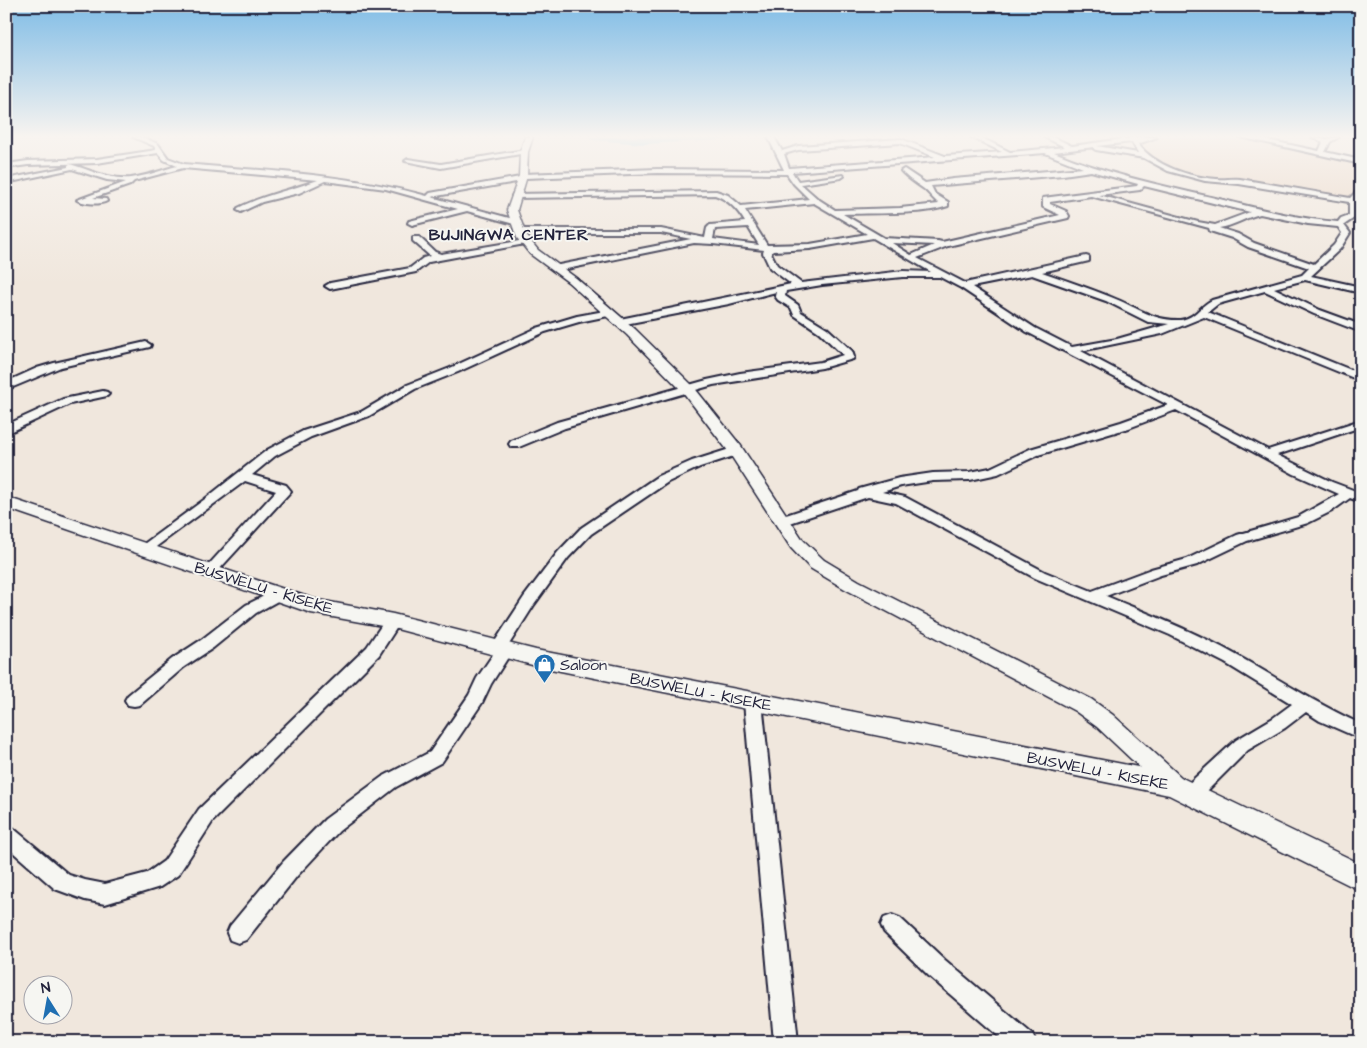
<svg xmlns="http://www.w3.org/2000/svg" width="1367" height="1048" viewBox="0 0 1367 1048" font-family="'Architects Daughter',sans-serif">
	<style>
		.built { fill: #e9d5c4 }
		.lines { fill: none; stroke-linecap: round; stroke-linejoin: round }
		.river { fill: #81c9e2; fill-rule: evenodd }
		.minor-casing { stroke: #22223b; stroke-width: 4 }
		.tertiary-casing { stroke: #22223b; stroke-width: 3 }
		.secondary-casing { stroke: #22223b; stroke-width: 3 }
		.minor { fill: #f6f6f2; fill-rule: evenodd }
		.tertiary { fill: #f6f6f2; fill-rule: evenodd }
		.secondary { fill: #f6f6f2; fill-rule: evenodd }
		.labels { text-anchor: middle; stroke-width: 4; stroke-linejoin: round; paint-order: stroke }
		.far-district-label { font-size: 16px; font-weight: bold; letter-spacing: 1px; fill: #22223b; stroke: #f6f6f2 }
		.near-street-label { font-size: 16px; fill: #22223b; stroke: #f6f6f2 }
		.near-poi-label { font-size: 16px; fill: #22223b; stroke: #f6f6f2; text-anchor: start }
	</style>
	<rect width="100%" height="100%" fill="#f0e7dd"/>
	<filter id="ink" filterUnits="userSpaceOnUse"><feTurbulence type="fractalNoise" baseFrequency=".02" numOctaves="2"/><feDisplacementMap in="SourceGraphic" scale="10" xChannelSelector="R" yChannelSelector="G"/><feConvolveMatrix kernelMatrix="1 2 1 2 8 2 1 2 1" color-interpolation-filters="sRGB"/></filter>
	<g filter="url(#ink)">
		<path class="built" d="M1157 137H1232L1361 164V190L1349 198 1339 200 1238 185 1161 166 1147 160 1128 143Z"/>
		<g class="lines">
			<path class="river" d="M588 137H727L722 140 644 144 593 140Z"/>
			<defs>
				<g id="minor">
					<path d="M133 137H142L158 144 168 158 184 164C265 171 348 174 427 196L430 193 520 177 521 175 523 174 657 169 784 170 768 137H774L782 151 798 146 901 139 945 156 1002 152 971 137H980L1010 152 1065 147 1044 137H1053L1072 146 1137 137H1157L1138 144C1155 166 1189 177 1217 179 1224 180 1232 178 1240 179 1277 185 1314 192 1350 198L1361 187V194L1356 202 1357 216 1344 225 1350 233 1340 249 1311 276 1361 287V293L1305 280 1274 288 1320 310 1361 325V332L1314 314 1265 291 1218 304 1208 312 1361 374V381L1204 317 1162 334 1081 351 1268 450 1361 420V427L1277 455 1332 482 1361 493V502L1350 498 1332 511 1308 523 1247 541 1197 565 1161 575 1106 596C1151 615 1196 632 1238 656 1279 679 1318 705 1361 724V739L1320 721 1306 712 1285 728 1248 750 1199 799 1192 801 1185 799 1182 793 1185 787 1236 740 1273 718 1292 704 1225 663 1170 635 1035 578 896 503 868 497 787 524H777L775 521 777 518 858 491 859 489 899 478 933 473 970 472 990 468 1030 449 1121 422 1168 405 1027 332 961 288 940 277H903L822 285 786 291 785 296 798 305 801 312 827 328 852 351 854 357 853 359 822 368 713 385 565 428 519 447H511L509 444 511 441 557 422 707 380 740 373 821 362 843 355 819 332 794 315 791 308 778 300 775 296 776 292 729 304 620 325 615 322 620 319 791 284 770 268 763 253 764 250 713 244 694 243 557 271 553 268 554 266 691 239 661 233H518L514 231 518 229H661L705 238 707 228 710 225 745 222C738 210 729 200 715 195L516 198 512 196 513 194 716 191 728 195 741 206 809 199 794 184 787 174 657 173 525 178 522 181 431 197 517 220V224H514L467 211 412 225 408 223 409 221 458 209 386 189 325 181 299 193 262 202 241 212 237 210 238 208C263 195 291 190 318 180L183 168 134 181 130 185 93 198 106 199 107 201C100 205 84 204 77 200L126 182 107 180 72 169 6 183V179L68 167V165L70 164C90 170 110 180 131 178 147 176 162 170 177 166L164 160 158 153 97 163 28 165 6 168V164L28 161 97 159 156 150 154 146ZM1132 142 1138 153 1097 146ZM900 143 935 157 789 168 784 154 798 150ZM1094 147V149L1096 150 1144 158 1168 171 1205 181 1239 184 1349 202V215L1341 218 1338 222C1295 219 1253 207 1211 197 1158 185 1104 173 1054 152ZM1045 153 1083 168 953 179 925 183 904 169 901 171C908 179 916 183 924 189 929 193 933 199 939 204L900 208 835 210 818 199 801 184 841 178 844 176 843 175 798 181 792 172ZM1091 171 1138 184 1137 186 1043 198V207L1060 215 942 242 938 241 884 238 843 214C870 213 923 215 948 206V202L935 194 931 186 1063 175ZM1144 186 1250 212 1215 225 1198 222 1099 195 1140 190ZM1091 196 1209 228 1210 231 1232 238 1248 247 1309 268 1302 275 1212 300C1200 306 1194 319 1180 320 1152 321 1135 306 1111 297 1089 288 1065 280 1042 272L1089 261V257L1086 256 965 283 917 258 948 246 1068 218 1069 216 1066 211 1050 204V202ZM814 203 867 234 810 244 767 245 745 210ZM1260 214 1308 224 1338 227 1342 233 1334 245 1314 264 1254 243 1238 234 1219 228C1234 226 1246 217 1260 214ZM748 227 759 245 713 239 715 229ZM873 238 931 272 903 271 801 283 777 265 771 253 773 251 810 249ZM892 243 934 245 911 255ZM1032 275 1106 301 1148 322 1169 324 1117 339 1072 347 1035 328 972 287ZM1176 410 1294 474 1339 494 1298 517 1237 535 1187 559 1151 569 1092 591 1045 572 905 497 882 492 901 486 933 481 970 480 998 474 1038 455 1129 428Z"/>
					<path d="M1240 137H1253L1319 151 1323 142 1312 137 1327 139 1339 137 1330 142 1325 152 1361 160V164Z"/>
					<path d="M524 150 526 151V153L441 168 405 161 408 159 441 164Z"/>
					<path d="M413 237H419L435 252 441 254 525 240 529 242 525 244 434 261 429 262 416 272 330 289 325 286 330 283 410 268 423 258 430 256 413 241Z"/>
					<path d="M610 310 615 313 613 315 579 322 545 332 458 372 415 389 369 416 311 437 275 456 252 475 286 485 291 491 215 574H205L203 571 276 491 245 481 149 552H139L137 549 205 499 267 450 303 431 361 412 407 385 450 368 537 328 577 316Z"/>
					<path d="M146 342 151 345 150 347 61 367 6 390V382L37 368 54 363Z"/>
					<path d="M103 391 107 392 109 394 107 396 70 404 6 434V425L63 399Z"/>
					<path d="M736 447 742 451 740 454 700 467 668 482 591 534 568 558 534 605 508 646 512 651 491 684 482 703 442 762 396 787 339 831 297 876 246 940 238 943 230 940 227 933 230 926 283 862 325 819 382 777 430 752 469 695 477 678 494 653 490 649 524 597 558 552 581 528 658 476 692 461Z"/>
					<path d="M278 589 283 590 286 594 283 598 256 613 213 648 184 667 140 705 134 706 128 705 125 700 128 695 172 659 201 640 246 605Z"/>
					<path d="M393 616 399 617 401 621 379 655 213 821 178 875 160 887 105 904 85 900 55 889 6 846V825L13 828 69 875 85 880 105 884 147 873 164 861 199 809 367 647 387 617Z"/>
					<path d="M753 695 759 697 762 702 798 1042H774L744 702 747 697Z"/>
					<path d="M892 915 900 918 945 960 1032 1034 1036 1042H1005L929 976 884 932 881 925 884 918Z"/>
				</g>
				<path id="tertiary" d="M525 137H533L528 152 527 176 517 210 526 235 538 250 576 278 635 329 693 386 741 446 803 540 824 560 859 581 1091 699 1113 715 1182 778 1186 785 1182 792 1174 795 1166 792 1097 727 1075 711 845 589 810 568 791 548 728 451 683 392 627 335 568 282 530 254 517 238 507 210 519 176 520 152Z"/>
				<path id="secondary" d="M6 497 314 599 393 614 536 650 1174 774 1361 864V891L1169 795 536 666 393 628 311 613 6 508Z"/>
			</defs>
			<use href="#minor" class="minor-casing"/>
			<use href="#tertiary" class="tertiary-casing"/>
			<use href="#secondary" class="secondary-casing"/>
			<use href="#minor" class="minor"/>
			<use href="#tertiary" class="tertiary"/>
			<use href="#secondary" class="secondary"/>
		</g>
	</g>
	<linearGradient id="sky" x2="0" y2="1"><stop stop-color="#7fbce6"/><stop offset="0.48" stop-color="#f8f4f0"/><stop offset="1" stop-color="#f8f4f0" stop-opacity="0"/></linearGradient>
	<rect width="1367" height="284" fill="url(#sky)"/>
	<defs>
		<symbol id="shop-pin" viewBox="-11 -11 22 30"><path d="M0 17L-7.5 6A9.5 9.5 0 1 1 7.5 6Z" fill="#1f6fb2" stroke="#f6f6f2"/><path d="M-5-2.5h2.3a2.7 3.5 0 0 1 5.4 0H5L5.5 6h-11ZM-1.5-2.5h3a1.5 2.3 0 0 0-3 0Z" fill="#fff"/></symbol>
	</defs>
	<g fill-rule="evenodd">
		<use href="#shop-pin" x="532" y="652" width="25" height="34"/>
	</g>
	<g class="labels">
		<g class="far-district-label">
			<text x="509" y="240">BUJINGWA CENTER</text>
		</g>
		<g class="near-street-label">
			<text transform="translate(264 587) rotate(17)" y="6">BUSWELU - KISEKE</text>
			<text transform="translate(701 691) rotate(11)" y="6">BUSWELU - KISEKE</text>
			<text transform="translate(1098 770) rotate(11)" y="6">BUSWELU - KISEKE</text>
		</g>
		<g class="near-poi-label">
			<text x="560" y="670">Saloon</text>
		</g>
	</g>
	<rect width="1367" height="1048" fill="none" stroke="#f6f6f2" stroke-width="25"/>
	<rect x="12" y="12" width="1342" height="1023" fill="none" stroke="#22223b" stroke-width="2" filter="url(#ink)"/>
	<g transform="translate(48 1000) rotate(349)"><circle r="24" fill="#f6f6f2" stroke="#a1a1a9"/>
	<path d="M0-4L9 19L0 12L-9 19Z" fill="#1f6fb2"/>
	<text y="-8" font-size="14" font-weight="bold" text-anchor="middle" fill="#22223b">N</text>
	</g>
</svg>
